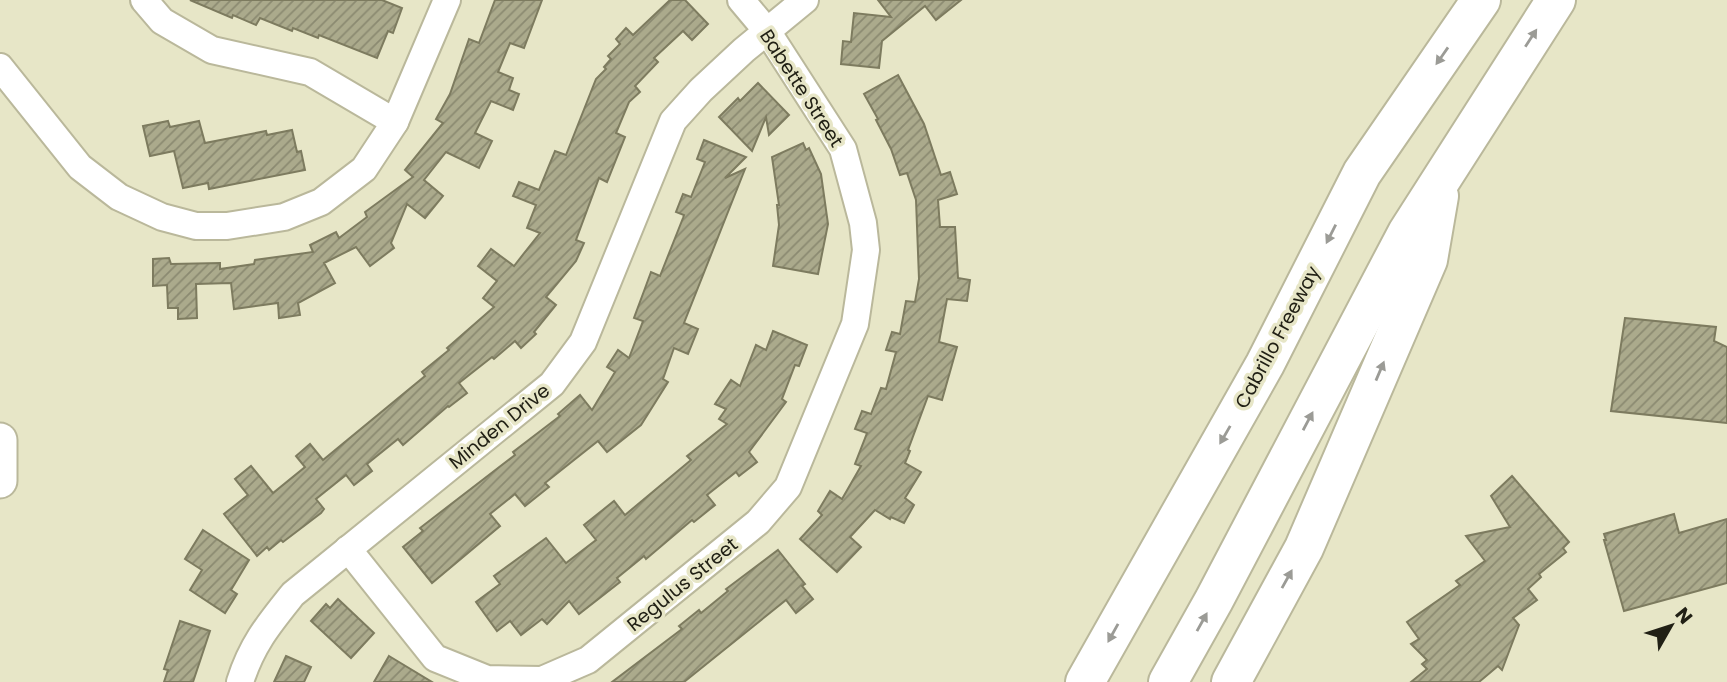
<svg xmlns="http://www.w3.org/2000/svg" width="1727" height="682" viewBox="0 0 1727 682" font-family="Poppins,sans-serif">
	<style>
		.building { fill: url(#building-hatch); stroke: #7d7b5f; stroke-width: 2 }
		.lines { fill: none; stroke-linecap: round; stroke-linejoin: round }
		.minor-casing { stroke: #bab89b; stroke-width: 30 }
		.major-casing { stroke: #bab89b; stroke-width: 37 }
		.highway-casing { stroke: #bab89b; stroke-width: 42 }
		.minor { stroke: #fff; stroke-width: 26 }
		.major { stroke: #fff; stroke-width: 33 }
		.highway { stroke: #fff; stroke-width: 38 }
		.oneway { fill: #9b9b96 }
		.labels { text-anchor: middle; stroke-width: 7; stroke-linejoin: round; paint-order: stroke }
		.street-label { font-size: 19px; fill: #212015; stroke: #e7e6c7 }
	</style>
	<defs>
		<pattern id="building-hatch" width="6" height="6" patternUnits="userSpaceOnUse" patternTransform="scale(1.75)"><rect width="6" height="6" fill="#abaa8c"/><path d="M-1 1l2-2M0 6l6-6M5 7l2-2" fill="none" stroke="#8b8a71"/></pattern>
	</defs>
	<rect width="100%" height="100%" fill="#e7e6c7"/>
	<g class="building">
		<path d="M190 0H382L402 8 393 33 388 31 377 58 319 35 318 38 293 28 292 31 260 18 256 25 233 15 232 18Z"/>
		<path d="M495 0H542L524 48 510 43 498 72 513 78 509 90 519 94 513 110 491 101 475 133 492 141 479 168 446 152 424 180 443 196 425 218 407 204 391 243 394 248 370 266 356 247 324 263 335 283 298 303 300 315 279 318 278 303 234 309 231 283 196 284 197 318 178 319V308H168L167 285 153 286V259L169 258 171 264 220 263V269L254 264 255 260 313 252 310 245 336 232 339 238 367 217 365 212 413 177 405 170 443 123 436 119 450 94 469 39 479 43Z"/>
		<path d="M670 0H685L708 24 692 40 683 31 654 58 658 62 635 86 640 92 629 102 616 133 625 137 607 182 599 178 576 240 584 243 576 261 546 297 556 305 534 332 536 334 521 348 515 341 494 359 492 357 459 383 467 393 449 407 448 406 403 445 398 439 367 464 372 471 354 485 346 475 316 499 324 509 321 513 283 542 281 540 269 550 267 547 257 556 224 514 248 495 235 479 251 466 273 493 305 467 296 456 310 444 323 460 425 376 422 372 449 350 447 348 494 307 483 298 497 281 478 266 491 249 514 266 540 233 527 228 536 205 513 196 519 182 539 190 555 151 566 155 596 79 606 69 604 67 611 59 608 56 620 44 616 39 626 28 633 35Z"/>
		<path d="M878 0H961L936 20 925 6 882 41 879 68 841 64 843 41 851 42 854 13 891 17Z"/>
		<path d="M898 75 924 124 941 175 950 172 957 194 938 200 940 227H955L958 278 970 280 967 301 947 299 939 342 957 347 942 400 928 396 908 450 910 451 905 463 921 472 905 498 914 505 904 523 891 517 890 519 875 510 850 537 861 547 837 572 800 539 822 515 818 511 830 491 842 499 861 466 855 464 867 433 855 429 862 411 871 414 881 388 886 389 896 352 886 350 892 332 900 334 906 301 915 302 919 279 916 200 907 173 900 175 891 149 876 120 878 119 864 94Z"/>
		<path d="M758 83 789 115 769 135 766 117 752 151 719 117 738 98 740 101Z"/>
		<path d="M168 121 170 127 199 121 205 143 266 131 267 135 292 130 297 152 301 151 305 170 209 189 208 183 183 188 174 151 150 156 143 126Z"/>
		<path d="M704 140 746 157 725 178 745 169 684 323 698 329 688 354 674 348 663 379 668 382 641 425 607 452 598 441 545 483 549 487 525 506 515 494 490 514 500 526 432 583 403 547 423 531 420 528 515 455 513 452 560 416 558 414 580 395 592 410 615 372 607 367 618 350 629 358 643 321 634 318 644 291 651 272 660 276 683 218 684 215 676 212 683 194 691 197 705 162 697 159Z"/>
		<path d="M803 143 806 150 809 148 821 174 828 224 818 274 773 266 779 225 777 205H779L772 157Z"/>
		<path d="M1625 318 1716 327 1714 341 1727 347V423L1611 411Z"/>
		<path d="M773 331 807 345 799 366 795 365 782 399 786 402 749 452 757 462 739 476 736 472 707 495 715 505 694 522 692 520 646 559 644 556 617 578 620 582 579 614 569 601 547 624 542 619 521 635 510 621 497 631 476 602 500 584 494 576 546 538 566 563 596 540 584 525 614 501 625 515 691 460 687 456 727 424 719 419 726 409 715 404 731 380 740 386 756 345 766 350Z"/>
		<path d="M1512 476 1569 542 1563 548 1566 552 1539 574 1541 577 1528 589 1537 600 1513 618 1519 625 1502 670 1498 666 1479 682H1411L1427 669 1422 664 1427 660 1411 644 1419 639 1407 622 1460 585 1456 581 1485 561 1466 536 1510 527 1491 496Z"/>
		<path d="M1674 514 1679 533 1727 519V583L1624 611 1604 540H1606L1604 534Z"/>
		<path d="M203 530 249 560 231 590 237 594 225 613 190 590 202 570 185 559Z"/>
		<path d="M778 550 805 584 802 586 813 599 796 613 786 600 684 682H612L682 629 679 626 699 610 701 613 728 591 726 589Z"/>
		<path d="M338 599 374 633 351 658 311 621 326 604 330 608Z"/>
		<path d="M180 621 210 631 193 682H164L168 670 164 669Z"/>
		<path d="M286 656 311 667 304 682H274Z"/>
		<path d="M389 656 432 682H374Z"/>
	</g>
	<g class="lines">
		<defs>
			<g id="minor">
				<path d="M144 0 162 21 212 50 310 72 395 122"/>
				<path d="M0 67 80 167 119 197 162 217 196 226H227L284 217 321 202 364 169 395 122 447 0"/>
				<path d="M348 549 435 658 487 679 542 680 588 660 758 522 788 487 855 324 866 250 863 223 843 149 767 31 741 0"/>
				<path d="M240 682C252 644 269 624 293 594L552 384 583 342 673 121 701 90 744 50 805 0"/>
			</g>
			<path id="major" d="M0 440V481"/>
			<g id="highway">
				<path d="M1085 682 1265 364 1362 173 1481 0"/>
				<path d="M1168 682 1214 600 1407 233 1556 0"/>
				<path d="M1231 682 1304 548 1428 260 1439 196"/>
			</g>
		</defs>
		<use href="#minor" class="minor-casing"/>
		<use href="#major" class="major-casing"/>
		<use href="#highway" class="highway-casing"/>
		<use href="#minor" class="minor"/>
		<use href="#major" class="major"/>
		<use href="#highway" class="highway"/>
	</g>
	<defs><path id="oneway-solid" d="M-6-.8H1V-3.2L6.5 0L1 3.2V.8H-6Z" transform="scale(1.75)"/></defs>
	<g class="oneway">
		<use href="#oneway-solid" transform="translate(1531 38) rotate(-57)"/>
		<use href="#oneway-solid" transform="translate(1442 56) rotate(125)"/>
		<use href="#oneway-solid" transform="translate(1331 234) rotate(117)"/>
		<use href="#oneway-solid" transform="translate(1380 371) rotate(-67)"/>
		<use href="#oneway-solid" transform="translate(1308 421) rotate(-62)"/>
		<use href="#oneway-solid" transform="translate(1225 435) rotate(120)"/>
		<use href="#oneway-solid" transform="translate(1287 579) rotate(-61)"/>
		<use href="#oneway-solid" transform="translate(1202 622) rotate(-61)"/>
		<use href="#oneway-solid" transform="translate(1113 633) rotate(119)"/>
	</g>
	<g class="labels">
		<g class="street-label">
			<text transform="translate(802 88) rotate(57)" y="7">Babette Street</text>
			<text transform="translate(1277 337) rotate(-62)" y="7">Cabrillo Freeway</text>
			<text transform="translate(499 426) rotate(-39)" y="7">Minden Drive</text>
			<text transform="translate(682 584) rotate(-39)" y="7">Regulus Street</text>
		</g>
	</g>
	<g transform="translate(1671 626) rotate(51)" stroke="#e7e6c7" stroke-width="5" paint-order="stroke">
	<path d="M0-5L12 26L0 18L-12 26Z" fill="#212015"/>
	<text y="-10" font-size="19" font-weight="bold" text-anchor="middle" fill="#212015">N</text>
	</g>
</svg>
